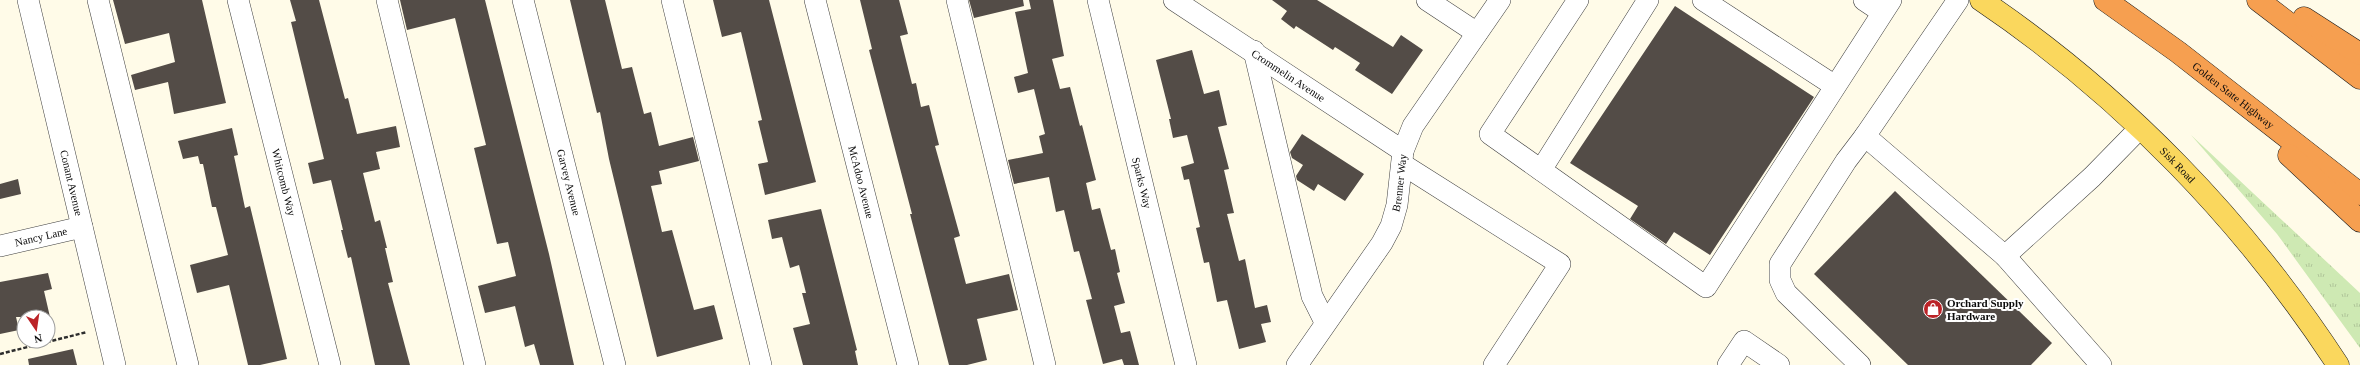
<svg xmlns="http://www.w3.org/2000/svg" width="2360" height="365" viewBox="0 0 2360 365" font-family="Georgia,serif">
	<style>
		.grass { fill: url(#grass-tufts) }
		.building { fill: #534c47 }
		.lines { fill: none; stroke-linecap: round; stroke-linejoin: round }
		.minor-casing { stroke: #3e3e3e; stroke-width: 22 }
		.major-casing { stroke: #1c1c1c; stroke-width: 23 }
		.highway-casing { stroke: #1c1c1c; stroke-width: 23 }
		.path { stroke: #2d2d2d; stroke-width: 2.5; stroke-dasharray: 4 2; stroke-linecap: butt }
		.minor { stroke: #fff; stroke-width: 21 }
		.major { stroke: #fad75d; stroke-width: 22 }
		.highway { stroke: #f69f50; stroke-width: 22 }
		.labels { text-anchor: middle; stroke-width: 4; stroke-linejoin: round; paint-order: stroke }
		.street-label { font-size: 11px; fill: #0b0b0b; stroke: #fff }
		.poi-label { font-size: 11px; font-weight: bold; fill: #0b0b0b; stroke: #fff; text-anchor: start }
	</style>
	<defs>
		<pattern id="grass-tufts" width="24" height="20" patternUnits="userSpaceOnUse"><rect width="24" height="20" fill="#cee9b3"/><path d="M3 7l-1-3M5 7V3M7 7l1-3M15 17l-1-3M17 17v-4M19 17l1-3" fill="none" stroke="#b0c699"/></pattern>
	</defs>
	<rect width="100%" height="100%" fill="#fffbe8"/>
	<path class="grass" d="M2191 135 2360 293V348L2277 234Z"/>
	<g class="building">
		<path d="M113 0H202L226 103 174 114 168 82 135 90 131 75 175 62 169 33 125 44Z"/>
		<path d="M290 0H319L345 99 348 98 357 134 396 126 400 147 376 152 380 169 363 173 375 222 380 220 387 248H385L393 282 388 283 410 365H375L351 257 348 258 341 230H343L331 180 313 184 308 163 324 159 291 22 296 21Z"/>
		<path d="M400 0H485L549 254 574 365H540L534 344 525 347 515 306 485 313 478 286 516 276 508 242 497 244 474 148 486 145 455 18 407 30Z"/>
		<path d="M570 0H605L622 69 632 67 644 114 651 112 659 146 693 137 699 161 659 171 662 184 651 186 662 232 672 230 694 310 714 305 723 339 657 357 609 159 600 112 597 113Z"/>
		<path d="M713 0H769L816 182 765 195 758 164 768 162 758 121 762 120 741 32 722 37Z"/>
		<path d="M860 0H899L908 34 900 36 912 84 916 83 921 107 929 105 939 145 935 146 960 236 954 238 966 284 1009 274 1018 310 977 319 987 360 967 365H949L910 214H912L869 50 872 49Z"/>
		<path d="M969 0H1023L1024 6 974 18Z"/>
		<path d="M1029 0H1053L1064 56 1052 59 1060 89 1070 87 1080 126 1082 125 1096 180 1086 183 1092 210 1100 208 1111 250 1115 249 1120 272 1117 273 1125 303 1114 306 1121 333 1130 331 1139 365H1124L1122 359 1103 364 1086 300 1092 299 1079 251 1074 252 1064 210 1056 212 1049 177 1014 184 1008 160 1043 153 1039 136 1045 134 1034 89 1018 93 1014 77 1028 73 1015 12 1031 9Z"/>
		<path d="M1272 0H1317L1393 47 1401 35 1423 50 1392 94 1355 70 1360 63 1335 47 1333 50 1296 26 1294 29 1281 19 1287 11Z"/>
		<path d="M1675 6 1814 97 1710 255 1674 232 1666 244 1630 219 1638 206 1570 163Z"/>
		<path d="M1192 50 1204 94 1219 90 1227 125 1218 127 1229 169 1224 170 1234 213 1227 214 1239 261 1245 259 1255 308 1267 305 1271 322 1261 324 1266 342 1239 349 1227 300 1217 302 1209 262 1204 263 1196 228 1200 227 1189 179 1184 180 1181 167 1194 163 1187 135 1173 138 1169 119H1171L1156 60Z"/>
		<path d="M232 128 238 155 234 156 245 208 250 206 287 359 260 365H248L229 285 197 293 190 265 228 255 216 207H212L203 164H200L198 156 183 159 178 141Z"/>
		<path d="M1302 134 1364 174 1345 201 1318 184 1314 191 1297 180 1296 176 1303 165 1292 158 1290 152Z"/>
		<path d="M18 179 21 194 0 199V184Z"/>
		<path d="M1895 191 2052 343 2031 365H1908L1814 274Z"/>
		<path d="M821 209 857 350 855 351 858 365H803L793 328 810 324 802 293H806L799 265 790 268 782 237 772 239 768 220Z"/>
		<path d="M48 273 52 289 44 291 50 317H16L19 330 0 334V282Z"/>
		<path d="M73 349 77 365H29L28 359Z"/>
	</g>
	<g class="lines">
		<defs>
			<g id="minor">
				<path id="s1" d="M28 0 115 365"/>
				<path d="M98 0 188 365"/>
				<path id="s2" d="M238 0 330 365"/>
				<path d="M387 0 475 365"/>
				<path id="s3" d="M523 0 615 365"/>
				<path d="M672 0 761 365"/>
				<path id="s4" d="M815 0 908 365"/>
				<path d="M957 0 1045 365"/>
				<path id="s5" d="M1098 0 1186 365"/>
				<path id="s6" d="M1174 0 1403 151"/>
				<path d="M1427 0 1477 33"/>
				<path d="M1578 0 1490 134 1706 287 1891 0"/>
				<path d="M1703 0 1835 86"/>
				<path d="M1864 0 1882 12"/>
				<path d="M1958 0 1865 136 2005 256 2101 365"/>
				<path d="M1254 51 1312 296 1325 322"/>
				<path d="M1402 164 1560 264 1494 365"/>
				<path d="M1541 170 1648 0"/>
				<path id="s7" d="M0 246 82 227"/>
				<path d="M2005 256 2092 177 2140 128"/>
				<path id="s8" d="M1297 365 1382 243 1391 226 1397 205 1403 151 1413 126 1500 0"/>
				<path d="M1728 365 1744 341 1779 365"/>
				<path d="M1860 365 1786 293 1780 280V264L1846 161 1865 136"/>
			</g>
			<g id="major">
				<path id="s9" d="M1981 0C2123 96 2244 221 2338 365"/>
			</g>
			<g id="highway">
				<path id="s10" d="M2105 0 2178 52 2360 194"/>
				<path d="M2258 0 2360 78"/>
				<path d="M2304 18 2360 54"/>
				<path d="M2289 155 2360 221"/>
			</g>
		</defs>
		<use href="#minor" class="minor-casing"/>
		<use href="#major" class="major-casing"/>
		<use href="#highway" class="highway-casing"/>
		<path class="path" d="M0 354 87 332"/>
		<use href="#minor" class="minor"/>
		<use href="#major" class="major"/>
		<use href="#highway" class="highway"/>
	</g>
	<defs>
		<symbol id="shop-disc" viewBox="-11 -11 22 22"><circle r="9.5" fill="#bb2327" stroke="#fff"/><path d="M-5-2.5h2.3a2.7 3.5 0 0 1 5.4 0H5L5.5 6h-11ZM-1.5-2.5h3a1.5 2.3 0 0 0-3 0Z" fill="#fff"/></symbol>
	</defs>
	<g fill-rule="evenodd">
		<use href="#shop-disc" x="1922" y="298" width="22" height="22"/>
	</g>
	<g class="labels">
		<g class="street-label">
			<text dy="4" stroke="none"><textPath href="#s6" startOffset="137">Crommelin Avenue</textPath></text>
			<text dy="4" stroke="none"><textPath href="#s10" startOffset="160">Golden State Highway</textPath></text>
			<text dy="4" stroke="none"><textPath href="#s9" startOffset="257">Sisk Road</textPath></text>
			<text dy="4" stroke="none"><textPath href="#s1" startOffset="188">Conant Avenue</textPath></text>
			<text dy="4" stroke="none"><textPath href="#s2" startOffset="188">Whitcomb Way</textPath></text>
			<text dy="4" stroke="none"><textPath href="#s3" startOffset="188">Garvey Avenue</textPath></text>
			<text dy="4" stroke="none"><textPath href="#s4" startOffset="188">McAdoo Avenue</textPath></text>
			<text dy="4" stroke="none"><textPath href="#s5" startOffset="188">Sparks Way</textPath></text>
			<text dy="4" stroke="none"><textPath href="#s8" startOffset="212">Brenner Way</textPath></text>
			<text dy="4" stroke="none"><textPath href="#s7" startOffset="42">Nancy Lane</textPath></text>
		</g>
		<g class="poi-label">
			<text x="1947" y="307">Orchard Supply<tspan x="1947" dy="13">Hardware</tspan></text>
		</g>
	</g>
	<g transform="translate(36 329) rotate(167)"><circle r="19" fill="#ffffff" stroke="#9d9d9d"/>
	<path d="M0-3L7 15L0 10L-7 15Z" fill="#bb2327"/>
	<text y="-6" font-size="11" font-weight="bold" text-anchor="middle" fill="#0b0b0b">N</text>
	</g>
</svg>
